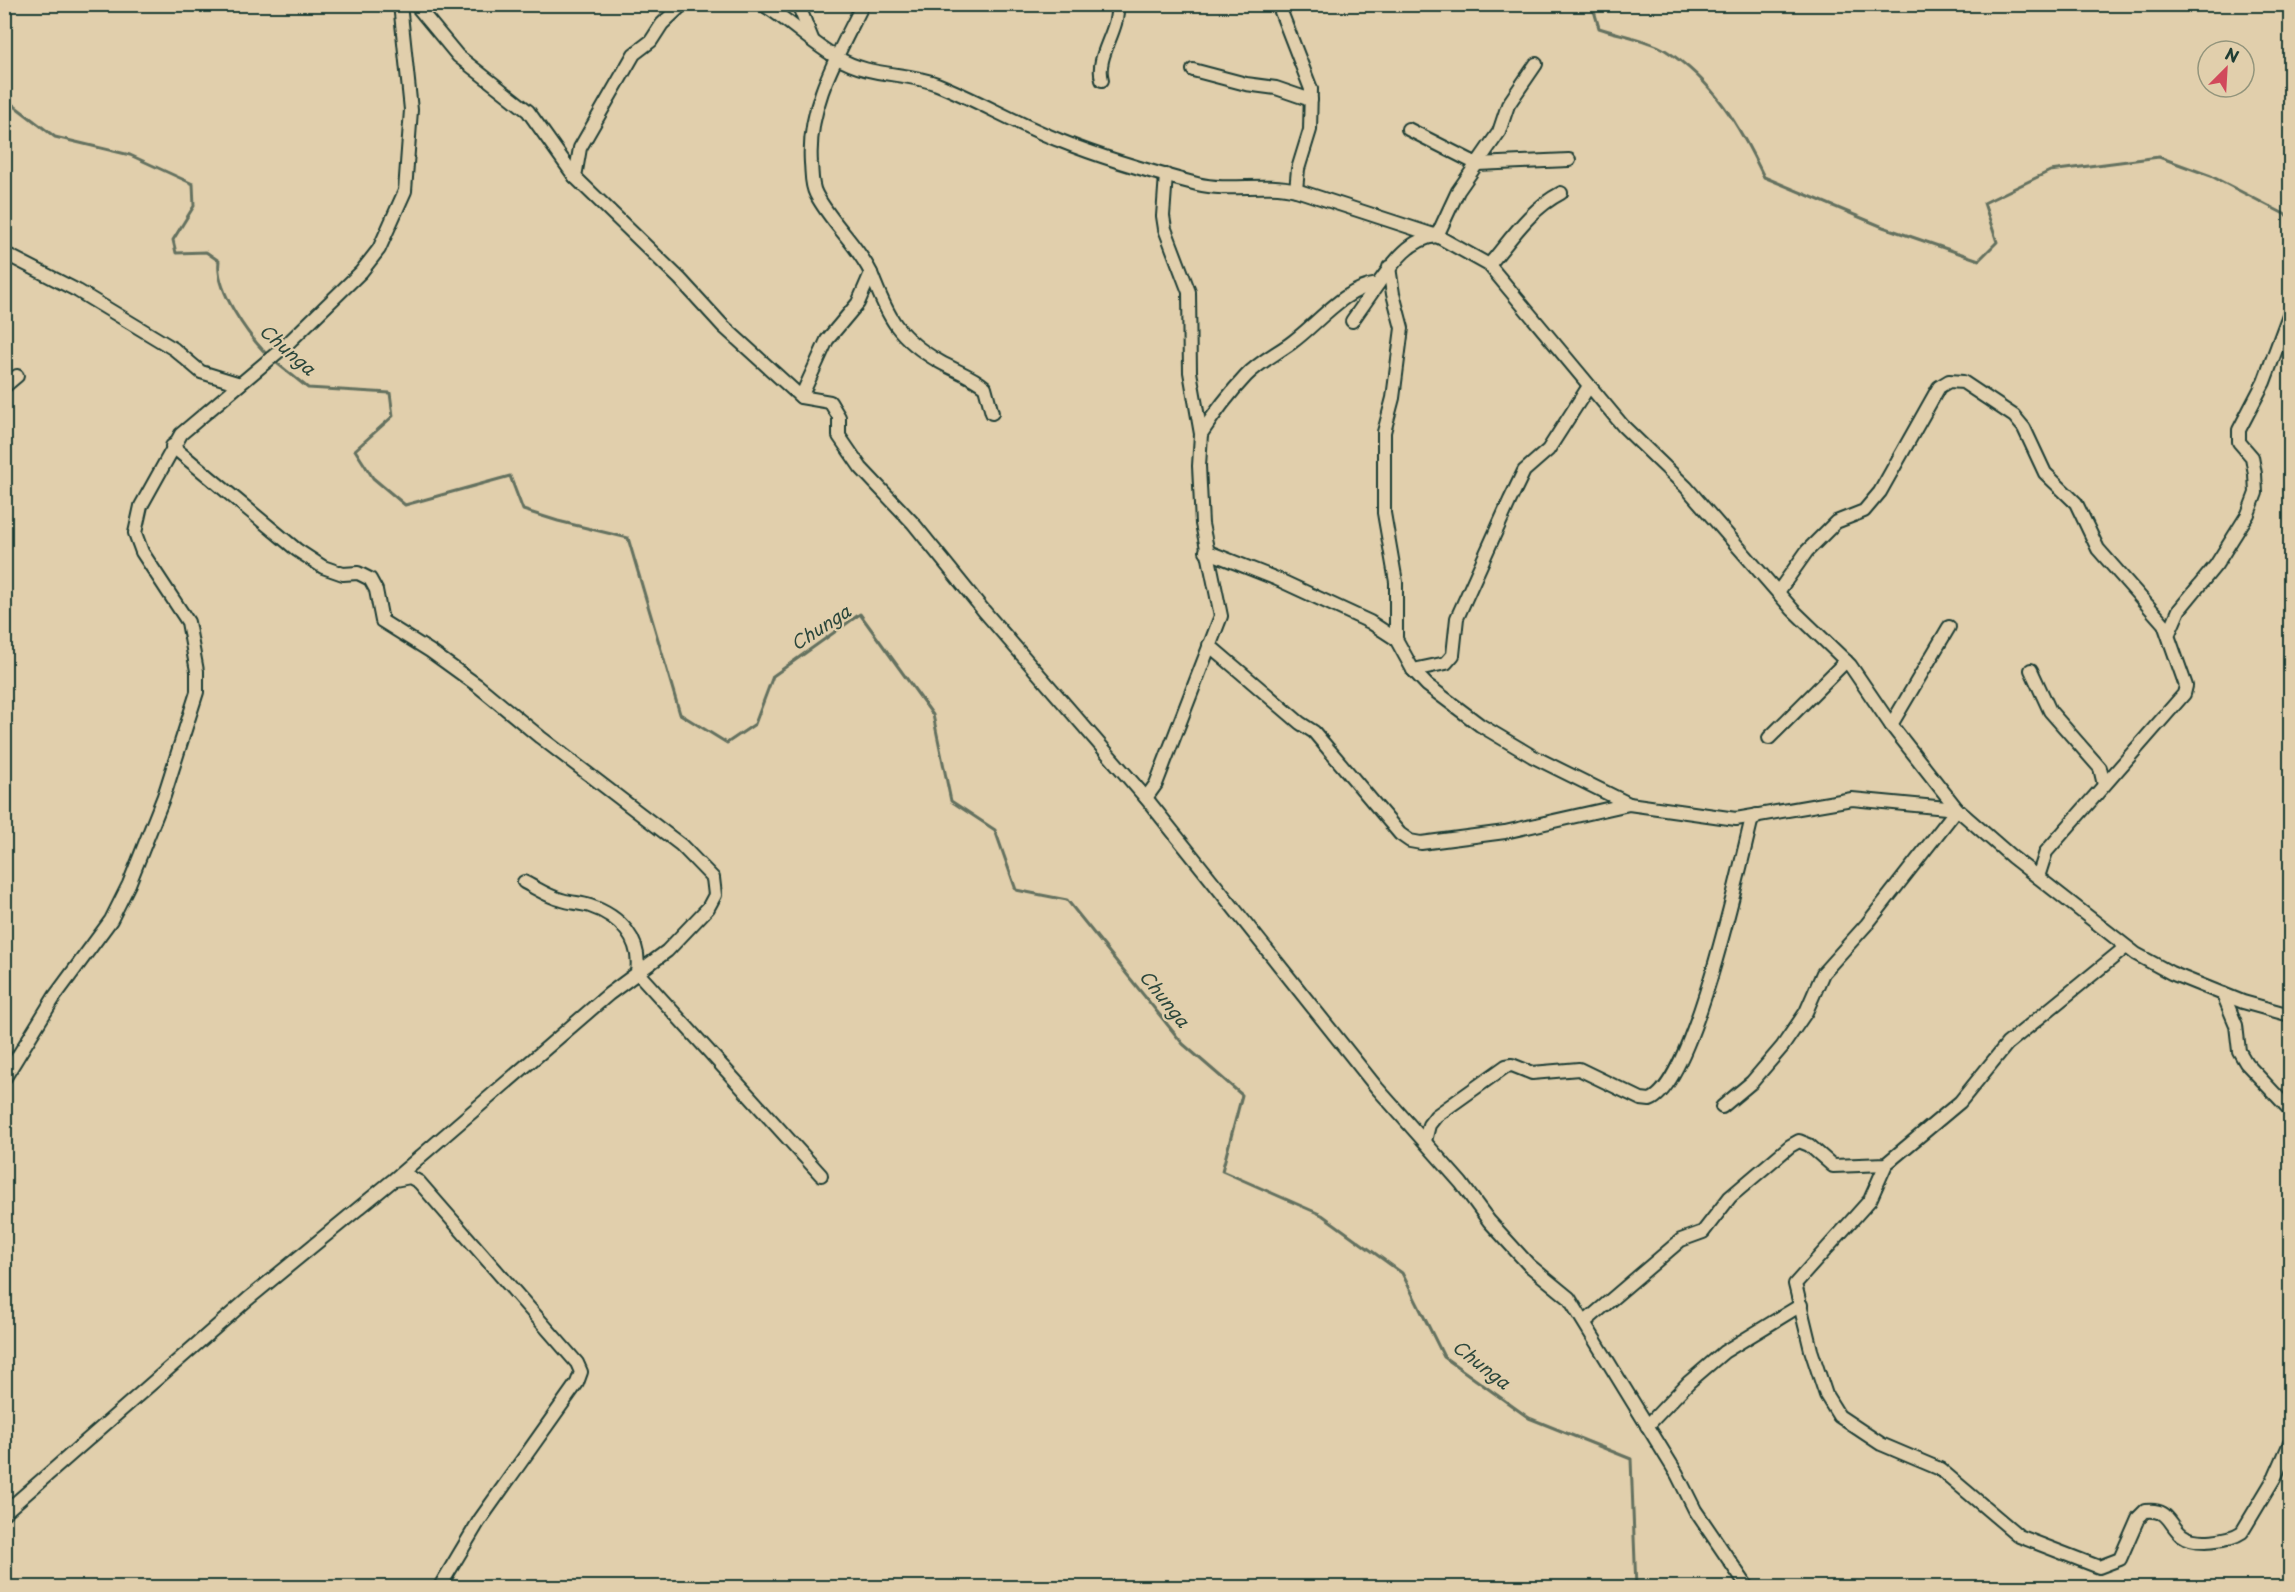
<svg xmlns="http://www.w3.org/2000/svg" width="2295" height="1592" viewBox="0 0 2295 1592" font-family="'Playpen Sans',sans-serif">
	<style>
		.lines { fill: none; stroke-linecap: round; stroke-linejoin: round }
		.stream { stroke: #64715f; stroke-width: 3 }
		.minor-casing { stroke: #1f3d34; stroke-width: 16 }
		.minor { stroke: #e1cfac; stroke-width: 12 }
		.labels { text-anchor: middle; stroke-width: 4.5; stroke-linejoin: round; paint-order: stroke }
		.water-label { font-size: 18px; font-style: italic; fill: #2a463b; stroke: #e1cfac }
	</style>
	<rect width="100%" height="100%" fill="#e1cfac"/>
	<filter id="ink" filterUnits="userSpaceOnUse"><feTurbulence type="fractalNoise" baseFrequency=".0167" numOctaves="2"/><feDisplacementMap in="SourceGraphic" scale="12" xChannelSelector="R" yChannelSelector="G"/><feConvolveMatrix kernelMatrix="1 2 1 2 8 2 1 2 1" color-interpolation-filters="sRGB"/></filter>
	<g filter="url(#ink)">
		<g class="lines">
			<g class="stream">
				<path d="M1592 4 1599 28C1619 35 1647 39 1665 50 1714 81 1740 127 1764 177L1883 227 1979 260 1997 242 1984 203 2050 171 2159 157 2211 176 2290 217"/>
				<path d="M4 98 55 137 130 155 193 184 194 206 173 240 176 253 206 252 219 261C215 290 248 335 268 356"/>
				<path d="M273 360 308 388 390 393 393 416 355 450 373 478 405 505 510 476 523 510 558 521 628 538 680 714 727 743 755 724 773 676 860 614 933 715 951 801 995 830 1016 890 1067 900 1183 1044 1242 1095 1222 1171 1322 1215 1402 1273 1444 1357 1529 1418 1631 1459 1636 1588"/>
			</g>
			<defs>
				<g id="minor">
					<path d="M415 4 458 56 528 111 575 177 680 279 723 326 801 397 830 402 839 417V436L861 468 913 523 984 611 1146 798 1377 1088 1461 1183 1489 1221 1529 1265 1569 1298 1677 1474 1695 1510 1748 1588"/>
					<path d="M762 4C788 19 810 42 836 57 871 78 903 71 937 84 979 101 1019 125 1061 141 1105 159 1151 172 1197 184 1230 192 1264 182 1296 190L1437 236 1489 265 1623 426 1686 487 1793 610 1850 665 1891 725 1957 809 2012 857 2136 954 2171 973 2243 1002 2290 1015"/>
					<path d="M798 4 812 39"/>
					<path d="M1278 4 1311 89 1310 130 1298 169 1296 190"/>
					<path d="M1193 70 1246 84 1276 88 1311 100"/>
					<path d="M1102 80C1095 55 1120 31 1117 4"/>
					<path d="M1408 129 1477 164 1569 160"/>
					<path d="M575 177 580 148 634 54 651 41 662 24 683 4"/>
					<path d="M4 253 78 291 174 349 201 372 240 384"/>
					<path d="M1489 265C1511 239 1530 209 1561 193"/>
					<path d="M1389 267 1393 294 1402 328 1393 398 1384 432V513L1396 582V639"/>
					<path d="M871 273C888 318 898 338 940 362 956 371 972 376 985 387L992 413"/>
					<path d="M1352 321 1378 284"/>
					<path d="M4 387 17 376"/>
					<path d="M801 397 827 340 858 303 871 273C857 244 831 223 816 194 811 185 812 173 811 163 807 105 838 55 863 4"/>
					<path d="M1201 434C1214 414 1230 393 1246 376 1259 362 1276 354 1291 343 1319 323 1342 289 1378 284 1393 263 1410 238 1437 236L1458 191 1499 132 1508 105 1536 64"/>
					<path d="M1206 551 1277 579 1370 622 1396 639 1413 670 1427 685 1480 725 1532 756 1629 804"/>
					<path d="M1778 592 1807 551 1836 522 1864 511 1880 492 1939 387 1949 381 1963 382 2014 416 2024 428 2045 473 2076 503 2098 549 2164 624 2186 686 2184 694 2046 852 2038 877"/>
					<path d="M2169 633 2179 610 2216 565 2248 514 2256 493 2255 474 2252 457 2239 442V430L2264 382 2290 312"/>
					<path d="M1209 645 1300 723 1314 732 1400 834 1410 841 1421 843 1505 832 1629 804 1736 819 1852 799 1957 809"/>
					<path d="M1413 670 1446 663 1453 655 1457 618 1510 500 1524 471 1548 450 1589 386"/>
					<path d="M2031 670 2050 711 2100 768 2104 785"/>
					<path d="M1891 725 1949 627"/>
					<path d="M1769 738 1846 661"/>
					<path d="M1146 798 1156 784 1221 616 1202 524 1199 466 1201 434 1190 372 1189 292 1165 229 1163 216 1166 175"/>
					<path d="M524 882C536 888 549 897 562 900 571 903 581 903 590 906 620 916 642 940 637 972L821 1175"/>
					<path d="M2223 994 2236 1025 2239 1051 2246 1063 2290 1110"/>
					<path d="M4 1079 55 996 111 920 129 884 164 796 197 692V671L188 622 142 552 135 533 141 506 181 434 284 347 361 272 379 249 405 191 411 110 400 4"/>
					<path d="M1722 1107 1752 1082 1782 1047 1806 1012 1823 973 1867 924 1957 809"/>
					<path d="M1425 1141 1429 1125 1436 1116 1506 1066 1512 1065 1532 1073 1579 1069 1641 1099 1650 1100C1693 1084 1739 870 1751 822L1757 815"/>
					<path d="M1886 1164 1870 1200 1795 1284 1811 1350 1826 1395 1839 1416 1881 1444 1940 1469 2019 1536 2099 1567 2120 1559 2138 1518 2145 1511C2170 1508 2168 1524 2182 1535 2195 1545 2229 1541 2242 1532L2275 1477 2290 1443"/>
					<path d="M395 1180 410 1177 419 1182 577 1363 581 1372 577 1383 479 1521 439 1588"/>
					<path d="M1585 1322 1681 1240 1703 1232 1730 1197 1790 1146 1799 1141 1809 1145 1833 1166 1886 1164 1960 1102 2007 1044 2126 947"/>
					<path d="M1647 1426 1689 1382 1724 1352 1801 1305"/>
					<path d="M4 1513 248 1299 392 1181 609 994 667 951 708 908 715 895 713 878 681 845 540 737 477 685 430 651 382 621 376 590 370 579 358 573 343 574 323 567 297 550 172 446"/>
				</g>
			</defs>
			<use href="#minor" class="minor-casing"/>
			<use href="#minor" class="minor"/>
		</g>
	</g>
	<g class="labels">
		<g class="water-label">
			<text transform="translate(287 350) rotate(41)" y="6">Chunga</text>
			<text transform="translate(821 628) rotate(-33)" y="6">Chunga</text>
			<text transform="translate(1164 999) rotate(51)" y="6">Chunga</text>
			<text transform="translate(1481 1365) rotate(38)" y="6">Chunga</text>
		</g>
	</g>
	<rect width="2295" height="1592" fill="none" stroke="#e1cfac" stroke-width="24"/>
	<rect x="12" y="12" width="2271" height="1568" fill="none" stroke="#1f3d34" stroke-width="2" filter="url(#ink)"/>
	<g transform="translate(2226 69) rotate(24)"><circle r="28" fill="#e1cfac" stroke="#93957c" stroke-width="1.5"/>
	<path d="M0-4.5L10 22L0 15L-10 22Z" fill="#d1495b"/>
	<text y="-9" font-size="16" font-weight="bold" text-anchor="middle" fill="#1f3d34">N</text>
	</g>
</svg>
